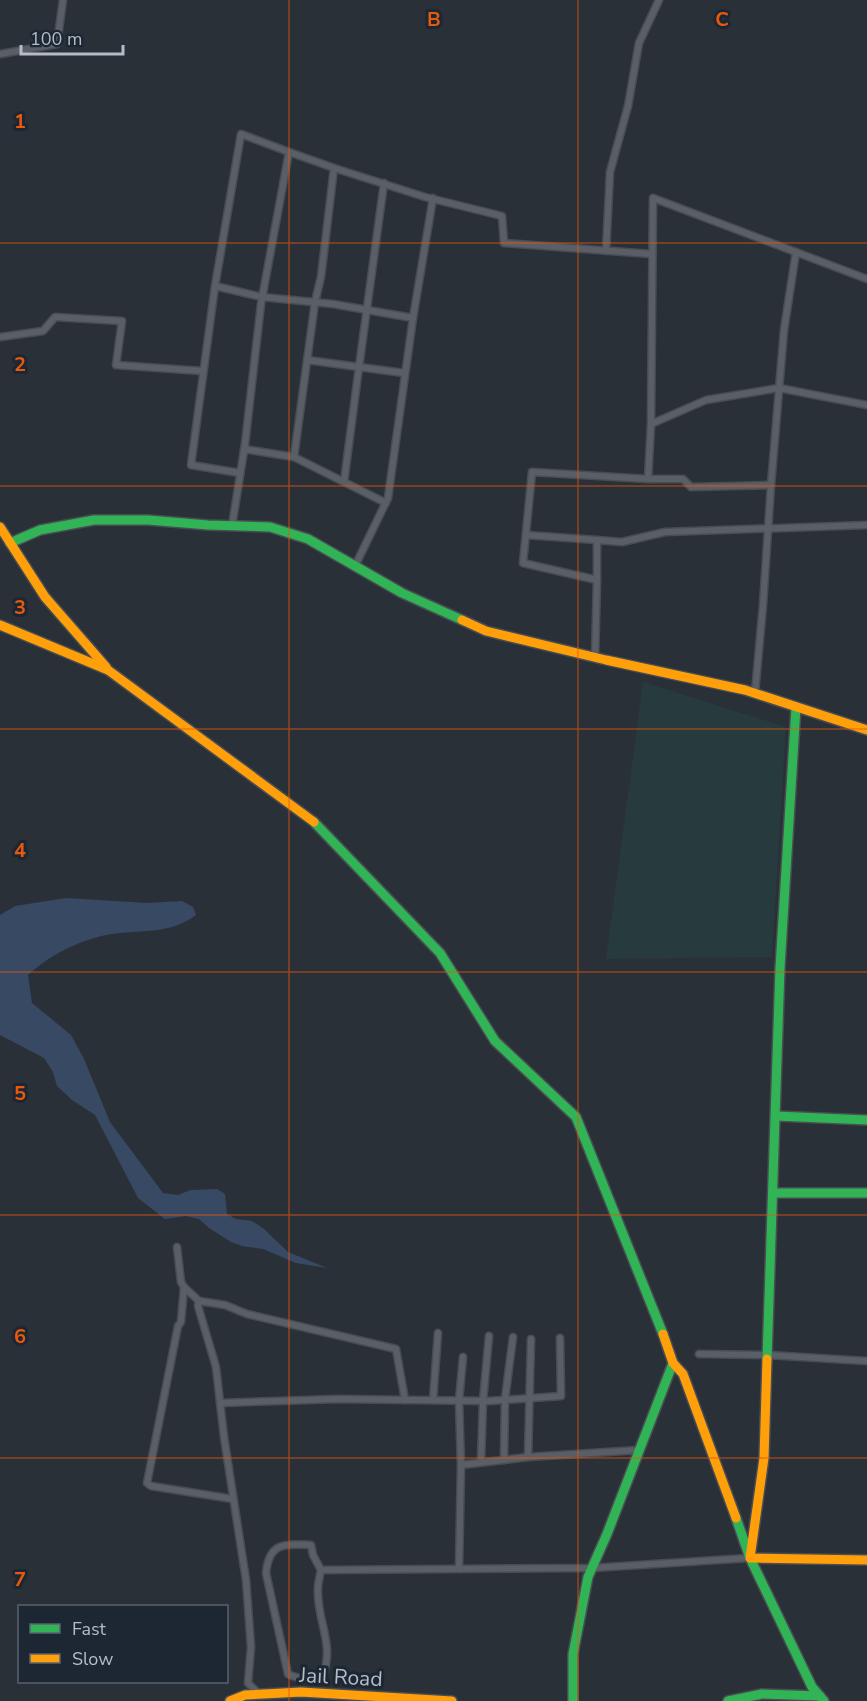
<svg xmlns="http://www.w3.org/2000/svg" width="867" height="1701" viewBox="0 0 867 1701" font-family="'Nunito Sans',sans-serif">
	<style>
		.green { fill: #273a3e }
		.water { fill: #384963 }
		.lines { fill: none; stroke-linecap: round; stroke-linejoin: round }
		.street-casing { stroke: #484c53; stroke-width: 9 }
		.fast-casing { stroke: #484c53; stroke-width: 12 }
		.slow-casing { stroke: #484c53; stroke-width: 12 }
		.street { stroke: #5a5e66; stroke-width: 6 }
		.fast { stroke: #30b455; stroke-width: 9 }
		.slow { stroke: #ff9f0a; stroke-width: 9 }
		.grid { fill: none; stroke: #e8590c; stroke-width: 1.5; stroke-opacity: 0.55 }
		.labels { text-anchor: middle; stroke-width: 6; stroke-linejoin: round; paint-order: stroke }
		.street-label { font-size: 21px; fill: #b4bcc9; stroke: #1d2633 }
		.grid-label { font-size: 20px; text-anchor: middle; font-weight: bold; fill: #e8590c; stroke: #1d2633; stroke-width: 6; stroke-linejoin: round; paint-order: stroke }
	</style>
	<rect width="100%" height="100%" fill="#2a3038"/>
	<g class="green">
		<path d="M643 682 786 727 772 957 606 959Z"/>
		<path d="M297 1695 396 1701H234L255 1696Z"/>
	</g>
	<path class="water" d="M66 898 147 903 182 901 193 907 196 915C172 933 149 930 120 933 87 936 52 953 28 975L32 1003 71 1035 84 1059 110 1122 163 1193 178 1195 191 1190 217 1189 225 1194 227 1214 236 1219 252 1221 264 1229 288 1252 327 1268 296 1263 263 1249 242 1246 231 1242 209 1228 199 1219 186 1216 165 1219 138 1198 95 1115 72 1100 57 1086 53 1072 44 1058 0 1035V915L15 906Z"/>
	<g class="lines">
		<defs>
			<g id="street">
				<path d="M0 54 57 44 63 0"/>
				<path d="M289 152 334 168 321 277 315 302 294 457"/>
				<path d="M334 168 425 197 502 216 504 243 651 254"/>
				<path d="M606 251 610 172 628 106 639 43 659 0"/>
				<path d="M215 286 262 297 333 304 413 318 388 498 355 566"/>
				<path d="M413 318 433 198"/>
				<path d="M0 337 43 331 55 317 122 321 116 365 202 371"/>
				<path d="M307 360 359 367 384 183"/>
				<path d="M651 424 706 400 779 388 867 405"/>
				<path d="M244 449 294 457 386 503"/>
				<path d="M344 482 359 367 404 373"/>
				<path d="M771 485 784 330 796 252"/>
				<path d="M232 526 245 444 261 304 289 152 241 134 215 286 191 465 240 473"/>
				<path d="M526 535 597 540V580"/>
				<path d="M597 540 622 542 665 532 867 525"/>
				<path d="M595 658 597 580 523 563 532 472 648 479"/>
				<path d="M755 693 763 605 771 485 691 487 683 479H648L651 424 653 198 867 279"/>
				<path d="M177 1247 181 1282 184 1287 199 1301 225 1305 247 1314 396 1349 405 1400"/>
				<path d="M184 1287 181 1322 178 1326 147 1483 151 1486 233 1499"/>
				<path d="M199 1301 198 1306 216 1367 224 1437 246 1580 251 1647 248 1683 257 1692"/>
				<path d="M699 1354 768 1355 867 1361"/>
				<path d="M433 1400 438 1333"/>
				<path d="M220 1403 337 1399 489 1401 561 1396 560 1338"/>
				<path d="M528 1457 531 1339"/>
				<path d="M504 1460 505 1399 513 1337"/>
				<path d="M481 1461 483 1401 489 1336"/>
				<path d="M461 1465 528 1457 639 1450"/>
				<path d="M459 1569 461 1465 459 1401 463 1357"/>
				<path d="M321 1570 313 1555 311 1545C284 1544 269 1542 266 1573L288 1674C299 1680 311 1679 323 1676 335 1642 316 1620 318 1588 318 1582 320 1576 321 1570L592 1568 749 1558"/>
			</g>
			<g id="fast">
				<path d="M10 543 40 530 94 520H148L208 525 270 527 308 539 402 593 462 620"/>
				<path d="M314 822 440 953 495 1041 576 1117 663 1334"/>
				<path d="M776 1116 867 1120"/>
				<path d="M774 1193H867"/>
				<path d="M767 1359 780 968 796 707"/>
				<path d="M736 1518 750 1558 812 1687 824 1701"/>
				<path d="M573 1701V1654L588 1577 607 1534 673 1363"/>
				<path d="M728 1701 762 1694 820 1696"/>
			</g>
			<g id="slow">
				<path d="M0 527 45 597 106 667"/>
				<path d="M462 620 486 631 606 660 745 690 867 730"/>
				<path d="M0 625 108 670 314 822"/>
				<path d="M663 1334 673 1363 683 1374 736 1518"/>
				<path d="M767 1359 764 1458 750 1558 867 1560"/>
				<path d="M230 1701 245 1695 301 1692 452 1701"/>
			</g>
		</defs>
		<use href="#street" class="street-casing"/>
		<use href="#fast" class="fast-casing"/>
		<use href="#slow" class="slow-casing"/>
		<use href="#street" class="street"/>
		<use href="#fast" class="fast"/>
		<use href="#slow" class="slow"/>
	</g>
	<path class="grid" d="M289 0V1701M578 0V1701M0 243H867M0 486H867M0 729H867M0 972H867M0 1215H867M0 1458H867"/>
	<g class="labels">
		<g class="street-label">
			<text transform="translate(341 1677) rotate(3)" y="7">Jail Road</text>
		</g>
	</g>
	<g class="grid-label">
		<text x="434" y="26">B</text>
		<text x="722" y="26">C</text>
		<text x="20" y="128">1</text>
		<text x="20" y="371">2</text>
		<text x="20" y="614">3</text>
		<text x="20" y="857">4</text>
		<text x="20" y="1100">5</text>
		<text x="20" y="1343">6</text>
		<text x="20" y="1586">7</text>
	</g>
	<rect x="18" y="1605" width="210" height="78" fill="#1d2633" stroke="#59626f" stroke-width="1.5"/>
	<rect x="30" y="1624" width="30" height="9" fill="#30b455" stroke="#59626f" stroke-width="1.5"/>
	<text x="72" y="1635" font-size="18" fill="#b4bcc9">Fast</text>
	<rect x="30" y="1654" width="30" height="9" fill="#ff9f0a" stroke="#59626f" stroke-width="1.5"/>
	<text x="72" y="1665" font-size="18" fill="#b4bcc9">Slow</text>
	<path d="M21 45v9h102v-9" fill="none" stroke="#b4bcc9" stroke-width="3"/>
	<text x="30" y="45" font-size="18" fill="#b4bcc9" stroke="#1d2633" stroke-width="4.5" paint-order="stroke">100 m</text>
</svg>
